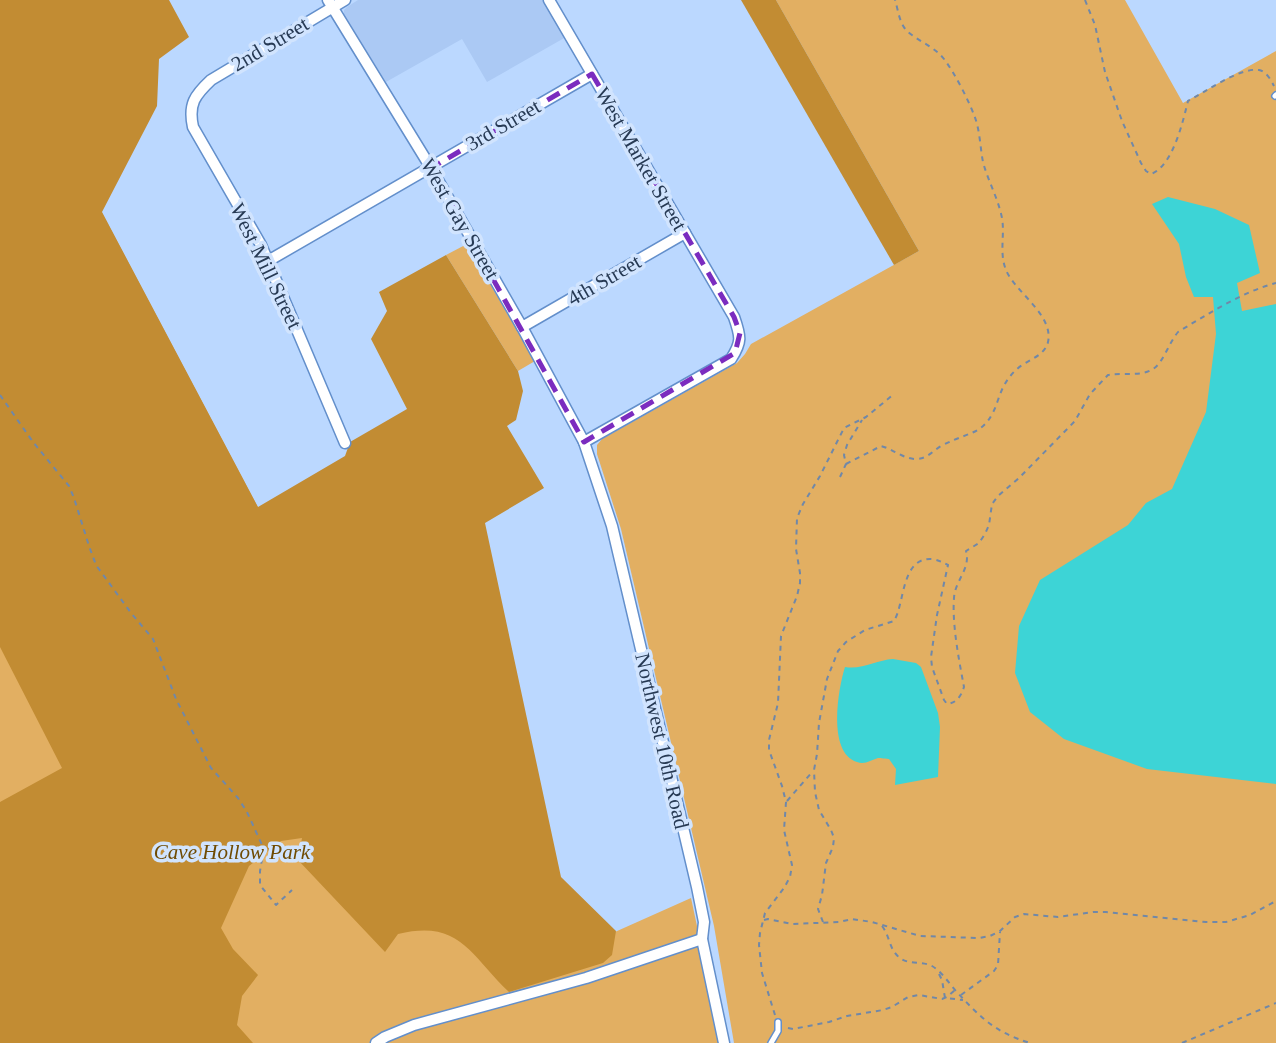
<svg xmlns="http://www.w3.org/2000/svg" width="1276" height="1043" viewBox="0 0 1276 1043" font-family="'Times New Roman',serif">
	<style>
		.built { fill: #abc9f4 }
		.green { fill: #e2af62 }
		.forest { fill: #c28c33 }
		.water { fill: #3dd4d6 }
		.lines { fill: none; stroke-linecap: round; stroke-linejoin: round }
		.service-casing { stroke: #638fcb; stroke-width: 8 }
		.minor-casing { stroke: #638fcb; stroke-width: 13 }
		.path { stroke: #7088a8; stroke-width: 2; stroke-dasharray: 5 5; stroke-linecap: butt }
		.service { stroke: #fff; stroke-width: 5 }
		.minor { stroke: #fff; stroke-width: 10 }
		.marked { fill: none; stroke: #7b2cbf; stroke-width: 5; stroke-dasharray: 14 9; stroke-linejoin: round }
		.labels { text-anchor: middle; stroke-width: 7; stroke-linejoin: round; paint-order: stroke }
		.street-label { font-size: 21px; fill: #273a54; stroke: #d1e4fe }
		.park-label { font-size: 21px; font-style: italic; fill: #6f4b03; stroke: #d1e4fe }
	</style>
	<rect width="100%" height="100%" fill="#bbd8ff"/>
	<path class="built" d="M358 0H545L566 37 487 82 462 39 386 82 344 15V10L347 7Z"/>
	<g class="green">
		<path d="M776 0H1125L1183 103 1276 51V1043H734L714 926 621 529 597 454V445L602 439 737 363 745 354 751 344 919 251Z"/>
		<path d="M0 20 318 621 523 973 691 898 722 1043H0Z"/>
		<path d="M467 244 535 361 518 371 446 255Z"/>
	</g>
	<g class="forest">
		<path d="M0 0H169L189 37 159 59 157 106 102 212 258 507 345 456 350 442 407 409 371 339 387 311 379 292 446 255 518 371 523 391 516 420 507 426 544 488 485 523 561 877 616 931 612 955 603 963 509 992C470 955 460 919 398 934L385 952 298 860 302 838 281 841 249 866 221 928 233 949 258 975 242 996 237 1025 253 1043H0V802L62 768 0 647Z"/>
		<path d="M741 0H776L919 251 894 265Z"/>
	</g>
	<g class="water">
		<path d="M1168 197 1215 209 1249 225 1260 273 1237 283 1242 311 1276 304V784L1147 769 1064 739 1030 712 1015 673 1019 626 1040 580 1128 525 1146 503 1172 489 1206 412 1216 334 1213 297H1194L1186 277 1179 244 1152 204Z"/>
		<path d="M893 659 916 663 921 667 938 713 940 727 938 777 895 785 896 769 889 759C888 759 879 758 878 758 871 760 865 765 857 762 827 753 838 689 845 667 862 670 877 660 893 659Z"/>
	</g>
	<g class="lines">
		<defs>
			<g id="service">
				<path d="M1275 96 1276 95"/>
				<path d="M771 1043 778 1031V1022"/>
			</g>
			<g id="minor">
				<path d="M328 0 431 168 522 327 584 442 612 526 697 887 704 922 702 939 724 1043"/>
				<path d="M549 0 734 317C741 337 742 342 731 359L584 442"/>
				<path d="M268 261 592 74"/>
				<path d="M522 327 685 233"/>
				<path d="M345 443 261 245 193 127C188 104 195 95 211 80L345 0"/>
				<path d="M376 1043 385 1037 414 1025 586 978 702 939"/>
			</g>
		</defs>
		<use href="#service" class="service-casing"/>
		<use href="#minor" class="minor-casing"/>
		<g class="path">
			<path d="M1085 0 1095 25 1105 72 1122 121 1141 163 1146 171 1151 174C1173 166 1183 121 1188 101 1205 92 1240 67 1259 70 1266 71 1271 80 1274 86"/>
			<path d="M0 395 33 442 69 486 74 498 89 546 96 565 131 613 153 639 176 699 211 768 238 798 247 812 262 845 263 853 260 871V885L276 905 292 890"/>
			<path d="M846 464 881 446C893 449 903 459 916 459 928 459 933 450 943 445 972 430 986 436 998 400 1002 388 1007 378 1017 369 1027 360 1045 356 1048 342 1054 315 1015 292 1006 270 999 253 1005 235 1002 218 998 198 988 181 983 162 980 147 980 129 974 115 968 99 954 72 944 59 934 46 917 41 906 30 899 22 898 9 895 0"/>
			<path d="M840 477 846 464 844 455 847 445 862 420"/>
			<path d="M787 801 813 771"/>
			<path d="M764 920 768 919 792 924 839 922 852 919 872 922 920 936 979 938 990 936 1000 931 1015 917 1024 914 1058 917 1093 912H1106L1206 922H1226L1250 915 1276 901"/>
			<path d="M823 922 818 909 822 895 826 863 833 847 834 838 831 830 819 810 815 792 814 770 817 754 819 723 827 679 838 651 846 642 865 630 894 621C905 603 901 557 932 559 938 560 942 562 948 565L937 615 931 657 932 667 944 700 947 704C957 703 961 696 964 687 959 660 952 625 954 598 955 580 971 569 966 551L979 543 985 534 989 525 992 504 998 496 1019 478 1075 421 1090 394 1108 375C1126 372 1149 379 1160 362 1167 352 1170 342 1178 332 1206 315 1244 291 1276 283"/>
			<path d="M882 926C890 936 889 950 900 958 909 965 923 961 932 966 941 971 949 983 955 990 980 1017 994 1032 1030 1043"/>
			<path d="M939 974 942 980 945 998 963 1000"/>
			<path d="M961 995 994 971 998 965 1000 932"/>
			<path d="M775 1015 762 973 759 945 760 933 765 913 784 888 790 877 792 865 784 830 786 802 782 786 769 750V740L778 703 781 636 797 596 800 583V573L796 549 797 518 803 504 820 476 844 428 866 417 894 394"/>
			<path d="M788 1028 793 1029 829 1022 847 1016 883 1010 892 1007 908 997 919 995 942 999 947 997 955 990"/>
			<path d="M1182 1043 1276 1003"/>
		</g>
		<use href="#service" class="service"/>
		<use href="#minor" class="minor"/>
	</g>
	<path class="marked" d="M592 74 734 317 740 333 735 353 584 442 431 168Z"/>
	<g class="labels">
		<g class="street-label">
			<text transform="translate(270 44) rotate(-31)" y="7">2nd Street</text>
			<text transform="translate(503 125) rotate(-30)" y="7">3rd Street</text>
			<text transform="translate(641 159) rotate(60)" y="7">West Market Street</text>
			<text transform="translate(460 219) rotate(60)" y="7">West Gay Street</text>
			<text transform="translate(266 266) rotate(64)" y="7">West Mill Street</text>
			<text transform="translate(604 280) rotate(-30)" y="7">4th Street</text>
			<text transform="translate(662 741) rotate(77)" y="7">Northwest 10th Road</text>
		</g>
		<g class="park-label">
			<text x="232" y="859">Cave Hollow Park</text>
		</g>
	</g>
</svg>
